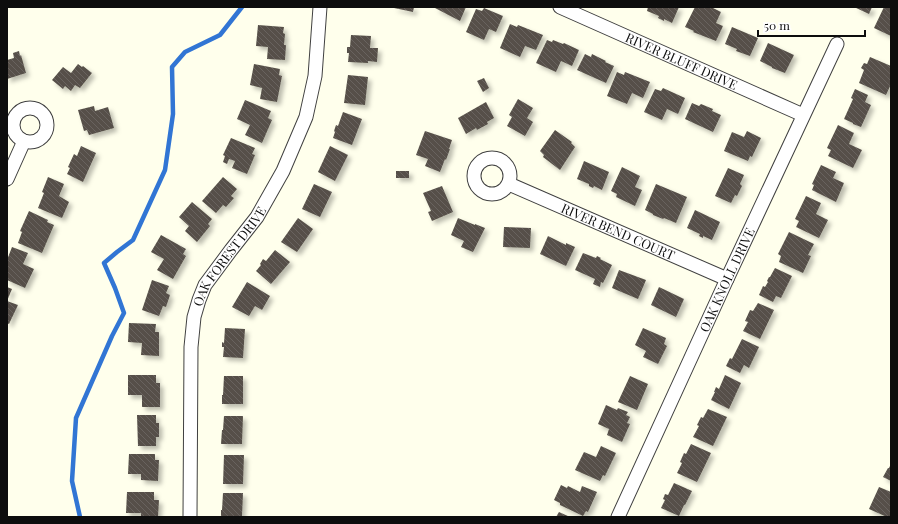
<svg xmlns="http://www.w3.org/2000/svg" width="898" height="524" viewBox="0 0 898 524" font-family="'Playfair Display',serif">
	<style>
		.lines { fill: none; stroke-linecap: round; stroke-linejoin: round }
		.stream { stroke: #3175d4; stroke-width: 4.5 }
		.building { fill: url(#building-back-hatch); filter: url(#shadow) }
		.street-casing { stroke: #404040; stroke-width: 15 }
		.street { stroke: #fff; stroke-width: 13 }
		.labels { text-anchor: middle; stroke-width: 4; stroke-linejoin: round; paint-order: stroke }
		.street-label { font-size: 13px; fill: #0d0d0d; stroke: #fff }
	</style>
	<defs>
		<pattern id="building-back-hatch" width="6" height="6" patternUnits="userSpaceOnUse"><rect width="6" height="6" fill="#565048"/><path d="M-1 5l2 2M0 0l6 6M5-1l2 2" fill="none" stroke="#69645e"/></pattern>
		<filter id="shadow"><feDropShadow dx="3.5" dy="3.5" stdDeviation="2" flood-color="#0004"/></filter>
	</defs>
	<rect width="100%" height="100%" fill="#ffffec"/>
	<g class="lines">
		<path class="stream" d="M80 517 72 481 76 418 112 336 124 313 115 288 104 263 117 252 133 240 165 170 173 114 172 67 185 52 220 35 242 7"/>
	</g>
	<g class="building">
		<path d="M394 7H414L413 12 394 8Z"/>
		<path d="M435 7H466L460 21 435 8Z"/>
		<path d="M648 7H679L672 23 664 19V21L658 18 659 16 647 11Z"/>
		<path d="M695 7H711L721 12 716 23 723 26 716 41 693 32 694 31 685 27Z"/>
		<path d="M854 7H872L869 14Z"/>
		<path d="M884 7H891V36L874 28Z"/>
		<path d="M484 8 503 16 496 32 489 29 484 40 466 32 476 9 482 11Z"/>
		<path d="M510 24 517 27 518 25 543 35 536 50 525 46 520 57 500 48Z"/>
		<path d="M258 25 284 27 283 33 285 34 284 45H286L285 60 267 59 268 47 256 46Z"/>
		<path d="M732 27 758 38 750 56 736 51 737 49 725 44Z"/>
		<path d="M351 35 371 36 370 48H378L377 62 368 61V63L348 62 349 53H347V47H350Z"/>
		<path d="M547 40 552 42 553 40 563 44 564 43 579 50 572 66 561 61 556 72 536 63Z"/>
		<path d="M768 43 794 55 785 73 772 68V67L760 61Z"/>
		<path d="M19 51 20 56 21 55 26 73 7 79V60L14 58 13 53Z"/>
		<path d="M585 54 591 57 592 54 606 61 605 62 614 66 606 83 577 70Z"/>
		<path d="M870 57 891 66V84L886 95 859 83 864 70 861 68 864 63 867 64Z"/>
		<path d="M78 64 82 67 83 66 92 73 80 88 75 85 71 91 65 86 63 89 52 80 63 67 71 73Z"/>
		<path d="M254 64 280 69 279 75 282 76 277 102 260 99 262 88 250 85Z"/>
		<path d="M617 72 624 75 625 72 650 82 643 98 632 93 627 104 607 96Z"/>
		<path d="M348 75 368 77 365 105 344 103Z"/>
		<path d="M484 78 489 88 483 92 477 81Z"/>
		<path d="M663 88 685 98 678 114 667 109 662 120 644 112 655 89 661 91Z"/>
		<path d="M855 89 868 95 865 102 871 105 861 127 853 124V123L844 119 853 99 851 98Z"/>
		<path d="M518 99 533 108 527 118 533 122 525 136 507 126 512 117 509 115Z"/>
		<path d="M245 100 271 111 268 118 272 120 262 143 245 135 250 125 237 119Z"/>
		<path d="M486 102 494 118 487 122 488 124 477 130 476 128 466 134 458 118Z"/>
		<path d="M692 103 699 106 701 104 713 109 712 111 721 115 713 132 685 119Z"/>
		<path d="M94 106 95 111 108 107 114 128 89 135 87 130 84 131 78 110Z"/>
		<path d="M343 112 362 119 352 145 333 138 335 132 334 131 336 125 338 126Z"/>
		<path d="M838 125 854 133 849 144 862 150 853 168 828 156 831 150 827 148Z"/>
		<path d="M555 130 572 142 571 143 575 147 560 170 543 157 544 155 540 151Z"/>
		<path d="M425 131 452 140 449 149H450L446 160 445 159 440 172 425 166 428 159 416 155Z"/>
		<path d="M747 131 761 138 752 157 750 156 748 161 724 151 732 132 744 137Z"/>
		<path d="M231 138 255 148 252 154 255 155 247 174 232 168 235 161 229 159 227 164 223 162 225 156 223 155Z"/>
		<path d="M81 146 96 153 83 182 67 174 70 168 68 167 74 154 77 156Z"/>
		<path d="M330 146 348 155 335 181 318 172Z"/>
		<path d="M584 161 609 172 602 190 594 186 593 188 589 186V184L577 179Z"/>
		<path d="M821 165 836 172 833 178 844 183 836 202 812 190 814 185 812 184Z"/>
		<path d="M622 167 640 176 635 187 642 190 635 206 616 197 617 194 611 191Z"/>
		<path d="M728 168 744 175 740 184 742 186 737 196 735 195 731 203 715 196Z"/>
		<rect x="396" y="171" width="13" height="7"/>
		<path d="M48 177 64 184 59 196 69 202 62 218 38 208 44 193 42 192Z"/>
		<path d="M223 177 237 189 231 196 234 198 226 207 223 205 216 213 202 201Z"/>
		<path d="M314 184 332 192 320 217 302 209Z"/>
		<path d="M656 184 687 197 676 223 664 218 663 219 653 215V214L645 210Z"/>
		<path d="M442 186 453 212 432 221 428 212 431 211 423 193Z"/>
		<path d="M806 196 821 203 816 214 828 220 819 238 796 227 799 221 795 219Z"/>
		<path d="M192 202 212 219 208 224 210 226 197 242 185 231 189 226 179 217Z"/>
		<path d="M695 210 720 222 712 240 703 236V238L699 236 700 234 687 228Z"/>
		<path d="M29 211 48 220 47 222 54 225 42 253 18 243 22 232 20 231Z"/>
		<path d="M298 218 313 229 297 252 281 242Z"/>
		<path d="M458 218 475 225V224L485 228 473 252 461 247 464 241 451 235Z"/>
		<path d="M504 227 531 228 530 248 503 247Z"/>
		<path d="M789 232 814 244 808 255 811 256 803 273 779 262 781 256 778 254Z"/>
		<path d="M161 235 186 249 183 254 186 256 173 279 157 270 164 259 151 252Z"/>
		<path d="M548 236 566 245V243L575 247 566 266 540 254Z"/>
		<path d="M12 247 28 253 23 264 34 269 25 288 7 280V260Z"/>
		<path d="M275 250 290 262 271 284 256 271 261 265 260 264 263 259 266 261Z"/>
		<path d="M583 253 596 258 597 256 601 258 600 259 612 265 603 283 601 282 600 287 593 284 595 279 575 270Z"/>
		<path d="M775 268 792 276 781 298 776 296 773 302 759 295 763 286 765 287 768 282 767 281 769 277H770Z"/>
		<path d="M619 270 646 280 638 299 612 288Z"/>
		<path d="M152 280 169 286 166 293 170 295 166 307 163 306 159 316 142 310Z"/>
		<path d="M247 282 270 296 262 310 255 306 249 316 232 307Z"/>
		<path d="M7 287 12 289 7 301 18 305 9 324 7 323Z"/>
		<path d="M659 287 684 299 676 317 651 305Z"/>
		<path d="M758 303 774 310 760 339 743 331 748 322 745 321 750 310 753 311Z"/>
		<path d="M129 323 156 324 155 332H159V356L141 355 142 343 128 342Z"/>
		<path d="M225 328 245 329 243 358 223 357 224 347H222V342L224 343Z"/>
		<path d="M643 328 666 338 664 344 667 346 658 364 643 357 646 351 635 345Z"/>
		<path d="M742 339 759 347 749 368 744 365 740 373 726 366 730 358 732 359Z"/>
		<path d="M128 375H156V383H160V407H142V395H128Z"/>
		<path d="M725 375 741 383 729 409 711 400 715 392H714L716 387 719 389Z"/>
		<path d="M224 376H243V404H222V395H223Z"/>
		<path d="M630 376 648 384 637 410 618 402Z"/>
		<path d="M606 405 617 410 618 408 628 412 626 415 630 417 627 423 630 424 622 442 607 435 609 429 598 424Z"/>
		<path d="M708 409 727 417 713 446 693 437 699 426 697 425 701 417 703 418Z"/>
		<path d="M137 415H156V423H159V437H156V446H138Z"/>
		<path d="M224 416H243L242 444H221L222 430H223Z"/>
		<path d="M691 444 711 453 697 482 677 473 682 463 680 462 684 453 686 454Z"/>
		<path d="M601 446 616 453 605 476 603 475 600 481 575 470 584 452 596 457Z"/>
		<path d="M129 454H155V460H159L158 481 141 480V474H128Z"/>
		<path d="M224 455H244L243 484H223Z"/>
		<path d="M891 464V481L883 477 888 468H889Z"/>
		<path d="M674 483 692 491 685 505H684L679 516 661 508 665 500 663 499 665 494 668 495Z"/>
		<path d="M561 485 567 488 568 486 580 492 582 486 597 492 588 512 586 511 583 516 560 505V503L554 500Z"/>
		<path d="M879 487 891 492V517H887L869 509Z"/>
		<path d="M127 492H154V500H159L158 517H141V513H126Z"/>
		<path d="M223 493H243L242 517H221V510H222Z"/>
		<path d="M559 512 570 517H556Z"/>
	</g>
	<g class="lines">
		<defs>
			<g id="street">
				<path id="s1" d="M560 7 803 115"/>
				<circle cx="30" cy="125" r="17"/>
				<circle cx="492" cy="176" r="18"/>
				<path d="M7 179 24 141"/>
				<path id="s2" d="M509 184 727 279"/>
				<path id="s3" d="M190 517 191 347 194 317 199 300 205 285 231 250 257 217 283 171 306 117 315 76 320 7"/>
				<path id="s4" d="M618 517 727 279 837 44"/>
			</g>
		</defs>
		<use href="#street" class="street-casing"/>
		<use href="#street" class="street"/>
	</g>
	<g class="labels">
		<g class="street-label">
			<text dy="5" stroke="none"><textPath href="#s1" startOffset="133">RIVER BLUFF DRIVE</textPath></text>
			<text dy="5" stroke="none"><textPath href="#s2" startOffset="119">RIVER BEND COURT</textPath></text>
			<text dy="5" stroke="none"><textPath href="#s3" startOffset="271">OAK FOREST DRIVE</textPath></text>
			<text dy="5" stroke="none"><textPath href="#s4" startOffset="261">OAK KNOLL DRIVE</textPath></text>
		</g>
	</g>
	<rect width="898" height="524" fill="none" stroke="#0d0d0d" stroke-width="16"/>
	<path d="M758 30v6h107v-6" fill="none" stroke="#0d0d0d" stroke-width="2"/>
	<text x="764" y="30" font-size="12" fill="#0d0d0d" stroke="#ffffff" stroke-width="3" paint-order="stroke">50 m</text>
</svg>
